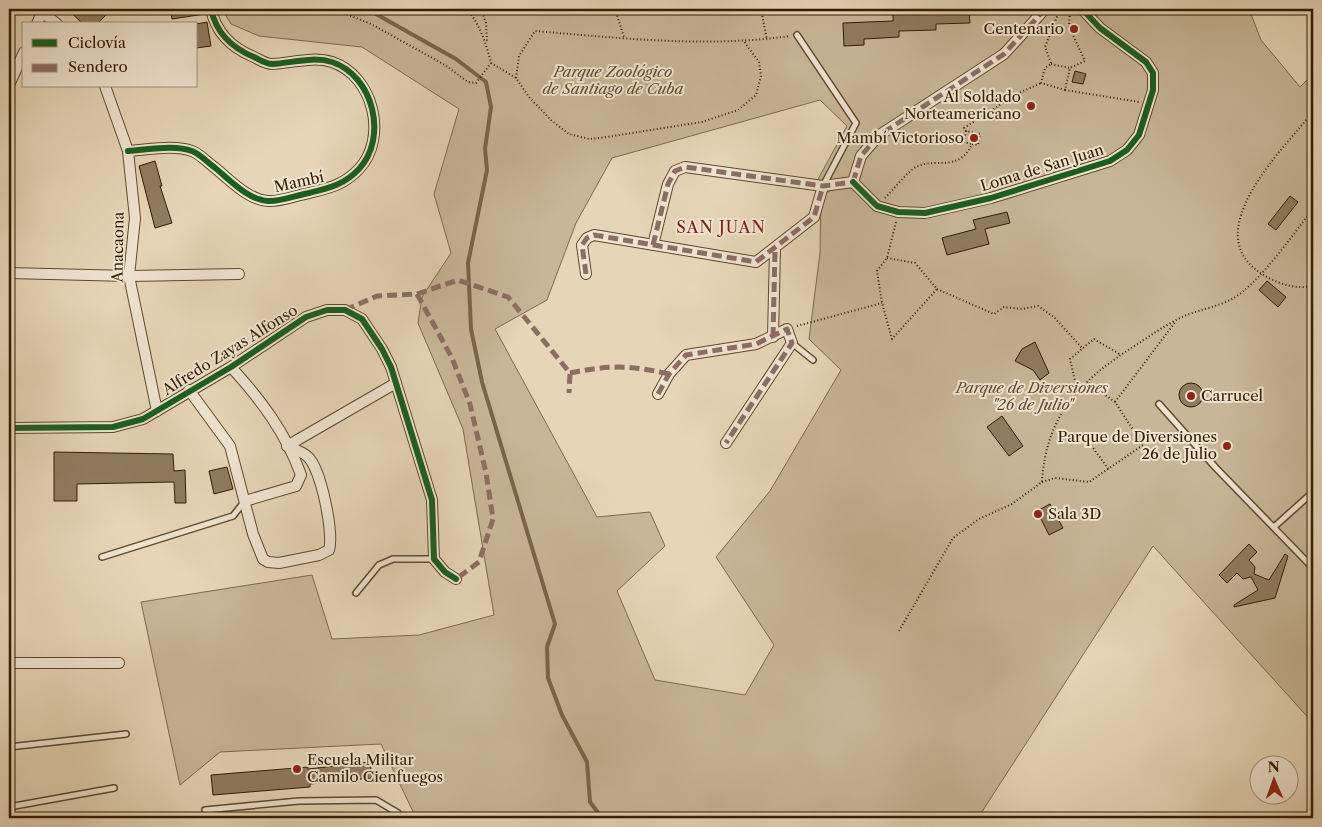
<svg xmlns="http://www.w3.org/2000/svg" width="1322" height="827" viewBox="0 0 1322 827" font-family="'Libre Caslon Text',serif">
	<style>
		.green { fill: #c8b698; stroke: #7e694d; fill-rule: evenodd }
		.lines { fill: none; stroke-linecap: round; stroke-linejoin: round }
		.stream { stroke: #7a6549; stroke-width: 4 }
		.building { fill: #907c60; stroke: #331c02 }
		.lane-casing { stroke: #604a2f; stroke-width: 8 }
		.street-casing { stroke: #604a2f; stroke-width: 12 }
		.path { stroke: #331c02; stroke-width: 2; stroke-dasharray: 1 2.5; stroke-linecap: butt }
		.lane { stroke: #efe4d0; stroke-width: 5 }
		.street { stroke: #efe4d0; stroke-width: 10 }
		.quiet { stroke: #8d6e63; stroke-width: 5; stroke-dasharray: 10 5; stroke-linecap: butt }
		.cycleway-casing { stroke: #efe4d0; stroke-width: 9 }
		.cycleway { stroke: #1b5e20; stroke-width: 6 }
		.poi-dot { fill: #8f2418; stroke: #efe4d0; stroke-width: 2 }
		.labels { text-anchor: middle; stroke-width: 4; stroke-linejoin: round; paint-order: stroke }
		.poi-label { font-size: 15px; fill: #331c02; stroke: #efe4d0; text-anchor: end }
		.park-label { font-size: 15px; font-style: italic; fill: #604a2f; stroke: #efe4d0 }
		.street-label { font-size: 15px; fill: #331c02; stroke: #efe4d0 }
		.neighbourhood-label { font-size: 16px; letter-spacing: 1px; fill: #7a1f14; stroke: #efe4d0 }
	</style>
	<rect width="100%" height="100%" fill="#e6d5b7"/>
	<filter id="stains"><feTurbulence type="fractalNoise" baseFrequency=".004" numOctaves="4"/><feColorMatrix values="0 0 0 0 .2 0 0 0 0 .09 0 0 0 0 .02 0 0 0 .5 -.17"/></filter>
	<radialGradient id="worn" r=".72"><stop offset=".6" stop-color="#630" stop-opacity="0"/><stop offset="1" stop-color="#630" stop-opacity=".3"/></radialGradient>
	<path class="green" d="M222 9H1249L1261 40 1300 87 1313 74V723L1153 546 978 818H416L381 744 220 752 180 785 141 602 312 575 332 639 419 635 494 615 463 429 418 323 422 297 451 253 434 194 459 109 362 47 259 36 231 24ZM820 100 847 126 816 183 832 185 829 192H821L820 253 809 339 841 370 770 491 716 557 774 645 745 695 655 680 617 591 665 546 650 512 597 517 495 329 547 300 576 223 612 158Z"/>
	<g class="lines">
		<path class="stream" d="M367 9 456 59 486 82 491 107 485 149 487 170 468 263 471 329 482 382 555 624 547 647 548 678 562 715 587 762 590 802 602 818"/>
	</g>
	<g class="building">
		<path d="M67 9H112L97 24H83Z"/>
		<path d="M170 9H204L205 14 172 19Z"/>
		<path d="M927 9H969L970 23 936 24V30L899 31V37L864 39V45L844 46 843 23 893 21V12Z"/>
		<path d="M207 22 211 46 196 48V24Z"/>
		<path d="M1075 71 1086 74 1083 84 1072 82Z"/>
		<path d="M155 161 162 186H160L172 223 155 228 139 166Z"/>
		<path d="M1290 196 1298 202 1276 230 1268 224Z"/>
		<path d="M1007 212 1010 223 985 229 989 244 947 255 942 238 976 229 973 220Z"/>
		<path d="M1267 281 1286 297 1278 307 1259 290Z"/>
		<path d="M1035 342 1049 373 1040 380 1033 370 1015 361 1022 349Z"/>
		<circle cx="1191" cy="395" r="12"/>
		<path d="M1002 416 1023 446 1009 456 987 427Z"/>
		<path d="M54 452 173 454 174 471 185 470 186 503H175L174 482 77 484V501H54Z"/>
		<path d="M227 467 233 489 214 494 209 471Z"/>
		<path d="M1050 504 1063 528 1049 535 1037 511Z"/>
		<path d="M1249 544 1257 552 1249 560 1255 567 1254 574 1269 580 1285 554 1288 556 1275 598 1234 607V605L1258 590 1251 577 1243 579 1237 573 1227 583 1219 575Z"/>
		<path d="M370 762 372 778 310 784V787L213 795 211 775 308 767V769Z"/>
	</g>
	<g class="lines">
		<defs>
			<g id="lane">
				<path d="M797 35 856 123 823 186"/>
				<path d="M792 343 813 360"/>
				<path d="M1159 404 1216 468 1313 568"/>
				<path d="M1274 527 1313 492"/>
				<path d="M102 557 233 516 244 502"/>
				<path d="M356 593 379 565 393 559H434"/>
				<path d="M9 747 126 734"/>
				<path d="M9 807 114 788"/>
				<path d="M205 810 299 801 376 800 398 813 401 818"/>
			</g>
			<g id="street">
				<path d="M38 9 57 24"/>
				<path d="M37 24 43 9"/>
				<path d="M9 85 24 52"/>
				<path d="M105 86 128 151 135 218 129 276 157 411"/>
				<path d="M128 151C147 150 174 144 192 151 200 154 207 162 214 167 229 179 248 200 268 201 280 202 297 195 309 193 329 188 344 185 359 169 388 138 374 76 332 62 313 56 292 63 272 64 266 64 260 60 254 57 232 48 216 33 211 9"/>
				<path d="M853 182 877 206 898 212 925 213 991 198 1110 161 1127 150 1139 135 1153 90V73L1146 62 1100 28 1082 9"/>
				<path d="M853 182 861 156 878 136 1004 54 1045 9"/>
				<path d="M653 245 668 184 675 171 685 167 823 186 853 182"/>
				<path d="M9 273 129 276 239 274"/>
				<path d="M586 274 582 245 587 238 594 235 756 262 814 217 823 186"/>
				<path d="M773 337 775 249"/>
				<path d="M231 367C261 400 286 433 301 475L296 486 245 501"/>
				<path d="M189 390 230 446 253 534 263 559 268 562 279 563 319 555 329 550C334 533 321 469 308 457 303 452 294 449 287 446"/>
				<path d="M658 394 669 374 686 355 756 344 787 329 792 343 726 443"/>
				<path d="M9 428 113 427 143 419 231 367 306 317 327 310H345L362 319 382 349 391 367 432 500 434 559 445 572 456 579"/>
				<path d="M287 446 396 383"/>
				<path d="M9 663H119"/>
			</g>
		</defs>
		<use href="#lane" class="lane-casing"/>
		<use href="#street" class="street-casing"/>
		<g class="path">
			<path d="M334 9 371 24 445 65 468 82 476 83 491 63"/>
			<path d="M467 9C480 25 486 43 491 63L516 78 529 97 552 121 569 134 589 139 600 138 702 122 738 110 756 95 761 76 759 62 743 40"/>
			<path d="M481 9 486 23 487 43"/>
			<path d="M615 9 624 37"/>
			<path d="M761 9 767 40"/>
			<path d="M1070 9 1069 27 1085 61 1070 68"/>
			<path d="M1051 63 1045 47 1060 9"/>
			<path d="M1051 64 1070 68 1065 90 1041 83 1045 68Z"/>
			<path d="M516 78 519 56 535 31C619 38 706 48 790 36"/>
			<path d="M1065 90 1139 102"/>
			<path d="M1313 112C1283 149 1196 233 1262 274 1276 283 1297 291 1313 285"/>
			<path d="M966 131 964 142 972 144"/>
			<path d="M885 198C893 190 907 172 916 167 935 157 959 173 972 144L978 145 980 134 966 131 964 128 1017 94 1041 83"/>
			<path d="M887 258 915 263 937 289 892 339 882 303 877 271 887 258 896 222"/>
			<path d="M937 289 994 314 1004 307 1022 309 1038 306 1054 317 1082 348"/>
			<path d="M797 326 882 303"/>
			<path d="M1077 390 1070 359 1094 339 1121 355"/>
			<path d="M1115 402 1176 321"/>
			<path d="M1083 434 1109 470"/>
			<path d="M1042 482 1055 478 1089 482 1143 445 1115 402 1087 382"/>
			<path d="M899 631 953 538 979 519 1012 504 1042 482C1046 414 1081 380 1136 345 1150 336 1164 326 1178 319 1195 310 1215 308 1232 299 1259 284 1293 234 1313 209"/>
		</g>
		<use href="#lane" class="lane"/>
		<use href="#street" class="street"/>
		<g class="quiet">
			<path d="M853 182 861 156 878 136 1004 54 1045 9"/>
			<path d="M653 245 668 184 675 171 685 167 823 186 853 182"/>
			<path d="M586 274 582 245 587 238 594 235 756 262 814 217 823 186"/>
			<path d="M417 294 452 358 470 404 486 473 493 519 479 562 456 579"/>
			<path d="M345 310 377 296 417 294 458 280 508 297 570 373 569 393"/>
			<path d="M773 337 775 249"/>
			<path d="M570 373C609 365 630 365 669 374"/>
			<path d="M658 394 669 374 686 355 756 344 787 329 792 343 726 443"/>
		</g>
		<defs>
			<g id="cycleway">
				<path d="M128 151C147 150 174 144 192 151 200 154 207 162 214 167 229 179 248 200 268 201 280 202 297 195 309 193 329 188 344 185 359 169 388 138 374 76 332 62 313 56 292 63 272 64 266 64 260 60 254 57 232 48 216 33 211 9"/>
				<path d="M853 182 877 206 898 212 925 213 991 198 1110 161 1127 150 1139 135 1153 90V73L1146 62 1100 28 1082 9"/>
				<path d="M9 428 113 427 143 419 231 367 306 317 327 310H345L362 319 382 349 391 367 432 500 434 559 445 572 456 579"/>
			</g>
		</defs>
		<use href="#cycleway" class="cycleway-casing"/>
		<use href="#cycleway" class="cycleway"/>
	</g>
	<g class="poi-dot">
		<circle cx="1074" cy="29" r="5"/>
		<circle cx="1031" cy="106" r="5"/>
		<circle cx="974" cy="138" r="5"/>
		<circle cx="1191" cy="396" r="5"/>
		<circle cx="1227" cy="446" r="5"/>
		<circle cx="1038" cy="514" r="5"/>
		<circle cx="297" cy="769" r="5"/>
	</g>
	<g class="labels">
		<g class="poi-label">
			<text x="1064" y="34">Centenario</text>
			<text x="1021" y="102">Al Soldado<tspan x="1021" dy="17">Norteamericano</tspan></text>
			<text x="964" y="143">Mambí Victorioso</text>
			<text x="1201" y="401" text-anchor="start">Carrucel</text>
			<text x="1217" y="442">Parque de Diversiones<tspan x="1217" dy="17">26 de Julio</tspan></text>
			<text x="1048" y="519" text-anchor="start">Sala 3D</text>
			<text x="307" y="765" text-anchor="start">Escuela Militar<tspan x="307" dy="17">Camilo Cienfuegos</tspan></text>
		</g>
		<g class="park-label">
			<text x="613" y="77">Parque Zoológico<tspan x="613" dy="17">de Santiago de Cuba</tspan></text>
			<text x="1032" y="393">Parque de Diversiones<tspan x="1032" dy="17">"26 de Julio"</tspan></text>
		</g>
		<g class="street-label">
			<text transform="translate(1042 168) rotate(-17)" y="5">Loma de San Juan</text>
			<text transform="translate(299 182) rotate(-12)" y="5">Mambí</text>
			<text transform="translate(118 247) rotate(-89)" y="5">Anacaona</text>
			<text transform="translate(230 350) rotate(-32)" y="5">Alfredo Zayas Alfonso</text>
		</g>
		<g class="neighbourhood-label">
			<text x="721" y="233">SAN JUAN</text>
		</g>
	</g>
	<rect width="1322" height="827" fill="none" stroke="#e6d5b7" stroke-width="30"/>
	<rect x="10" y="10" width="1302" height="807" fill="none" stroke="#331c02" stroke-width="2.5"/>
	<rect x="15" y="15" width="1292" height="797" fill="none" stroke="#331c02"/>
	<rect x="22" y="22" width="175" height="65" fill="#efe4d0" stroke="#a4947e"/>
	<rect x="32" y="39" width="25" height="8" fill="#1b5e20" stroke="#a4947e"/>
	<text x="68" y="48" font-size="15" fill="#331c02">Ciclovía</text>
	<rect x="32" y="64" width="25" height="8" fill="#8d6e63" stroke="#a4947e"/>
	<text x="68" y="72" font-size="15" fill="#331c02">Sendero</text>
	<g transform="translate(1274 780) rotate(358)"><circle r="24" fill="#efe4d0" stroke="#a4947e"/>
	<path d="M0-4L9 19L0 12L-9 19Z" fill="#8f2418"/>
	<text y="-8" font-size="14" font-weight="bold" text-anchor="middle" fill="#331c02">N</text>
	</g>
	<rect width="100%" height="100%" filter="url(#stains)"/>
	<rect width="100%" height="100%" fill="url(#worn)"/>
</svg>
